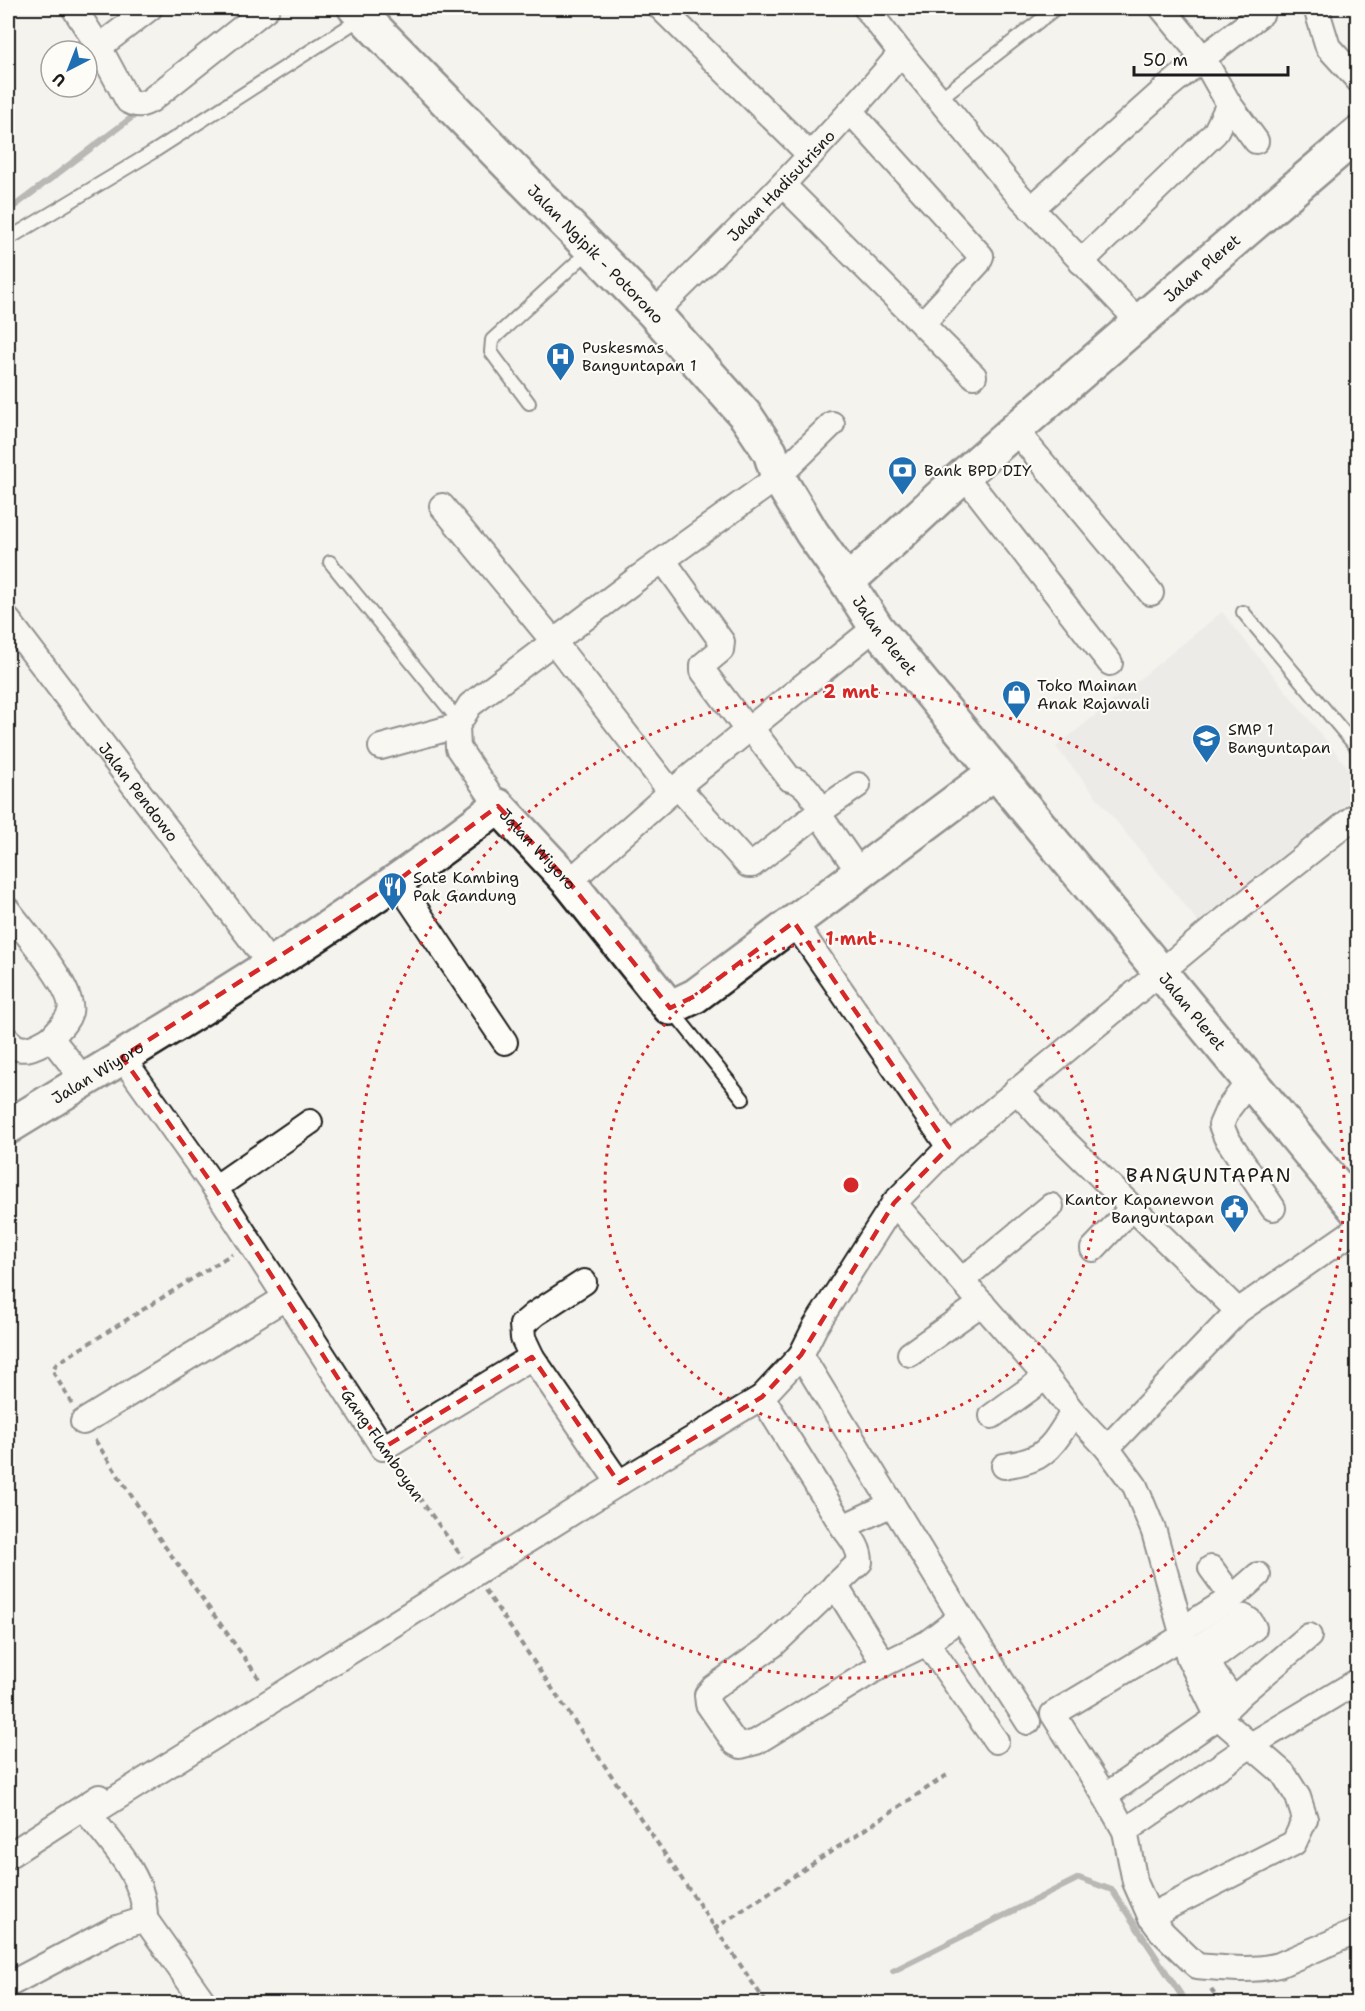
<svg xmlns="http://www.w3.org/2000/svg" width="1365" height="2011" viewBox="0 0 1365 2011" font-family="'Shantell Sans',sans-serif">
	<style>
		.built { fill: #e4e3de }
		.lines { fill: none; stroke-linecap: round; stroke-linejoin: round }
		.stream { stroke: #72716f; stroke-width: 6 }
		.lane-casing { stroke: #1c1c1c; stroke-width: 16 }
		.street-casing { stroke: #1c1c1c; stroke-width: 28 }
		.secondary-casing { stroke: #1c1c1c; stroke-width: 38 }
		.path { stroke: #1c1c1c; stroke-width: 4; stroke-dasharray: 6 4.5; stroke-linecap: butt }
		.lane { stroke: #fdfcf7; stroke-width: 12 }
		.street { stroke: #fdfcf7; stroke-width: 24 }
		.secondary { stroke: #fdfcf7; stroke-width: 33 }
		.marked { fill: none; stroke: #d62828; stroke-width: 4.5; stroke-dasharray: 12 8; stroke-linejoin: round }
		.ring { fill: none; stroke: #d62828; stroke-width: 3; stroke-dasharray: 3 6 }
		.labels { text-anchor: middle; stroke-width: 4.5; stroke-linejoin: round; paint-order: stroke }
		.street-label { font-size: 16px; fill: #1c1c1c; stroke: #fdfcf7 }
		.poi-label { font-size: 16px; fill: #1c1c1c; stroke: #fdfcf7; text-anchor: start }
		.quarter-label { font-size: 20px; letter-spacing: 1.5px; fill: #1c1c1c; stroke: #fdfcf7 }
		.centre { fill: #d62828; stroke: #fdfcf7; stroke-width: 3 }
		.ring-label { font-size: 18px; text-anchor: middle; font-weight: bold; fill: #d62828; stroke: #fdfcf7; stroke-width: 4.5; stroke-linejoin: round; paint-order: stroke }
	</style>
	<rect width="100%" height="100%" fill="#f4f3ee"/>
	<filter id="ink" filterUnits="userSpaceOnUse"><feTurbulence type="fractalNoise" baseFrequency=".0167" numOctaves="2"/><feDisplacementMap in="SourceGraphic" scale="12" xChannelSelector="R" yChannelSelector="G"/><feConvolveMatrix kernelMatrix="1 2 1 2 8 2 1 2 1" color-interpolation-filters="sRGB"/></filter>
	<g filter="url(#ink)">
		<path class="built" d="M1222 612 1357 779V795L1199 923 1056 747Z"/>
		<g class="lines">
			<g class="stream">
				<path d="M8 211 139 112"/>
				<path d="M893 1971 1079 1878 1112 1890 1187 2004"/>
			</g>
			<defs>
				<g id="lane">
					<path d="M939 99 1056 8"/>
					<path d="M8 239 153 152 363 17"/>
					<path d="M529 403 491 352 492 340 590 250"/>
					<path d="M330 562 459 721"/>
					<path d="M1243 612 1358 749"/>
					<path d="M671 1009 743 1099"/>
				</g>
				<g id="street">
					<path d="M74 8 99 47 128 101C138 106 142 105 151 100L267 8"/>
					<path d="M661 8 810 155"/>
					<path d="M866 8 901 53 1014 190 1138 321"/>
					<path d="M1162 8 1203 58 1262 13"/>
					<path d="M1316 8 1328 47 1358 80"/>
					<path d="M99 47 150 8"/>
					<path d="M851 112 981 256 978 263 922 324"/>
					<path d="M783 185 974 376"/>
					<path d="M1031 209 1164 90 1203 58 1229 104 1256 141"/>
					<path d="M1081 262 1215 133 1229 104"/>
					<path id="s1" d="M654 313C740 230 824 145 901 53"/>
					<path d="M1016 431 1151 593"/>
					<path d="M964 475 1110 663"/>
					<path d="M442 506 554 642 671 792"/>
					<path d="M663 560 722 642 721 650 703 665V671L748 731"/>
					<path id="s2" d="M8 620 270 964"/>
					<path d="M751 728 790 779C806 781 813 798 822 810"/>
					<path d="M381 747 457 726"/>
					<path d="M678 787 748 865H752L818 813 859 872"/>
					<path d="M498 806 458 748 457 726 470 705 638 578 778 477 832 424"/>
					<path d="M818 813 858 785"/>
					<path d="M397 881 505 1042"/>
					<path d="M569 882 671 792 876 627"/>
					<path d="M8 910C22 929 76 990 70 1012 67 1022 58 1030 51 1038L84 1080"/>
					<path d="M794 922 949 1147"/>
					<path d="M8 1040C20 1056 36 1047 51 1038"/>
					<path d="M122 1057 215 1188 383 1448 532 1357"/>
					<path d="M1250 1080 1228 1109 1221 1125 1226 1137 1273 1208"/>
					<path d="M1016 1090 1047 1124 1238 1311"/>
					<path d="M215 1188 310 1122"/>
					<path d="M894 1203 1046 1377 1073 1412 1107 1448 1135 1486 1154 1532 1189 1658 1218 1717 1283 1773 1298 1797 1305 1819 1294 1843 1150 1916"/>
					<path d="M1093 1249 1132 1208"/>
					<path d="M962 1280 1051 1206"/>
					<path d="M584 1282 535 1314 522 1325 523 1338 532 1357 619 1483"/>
					<path d="M910 1354 982 1303"/>
					<path d="M801 1355 892 1504"/>
					<path d="M762 1397 843 1527 892 1504 961 1617 1028 1722"/>
					<path d="M992 1416 1046 1377"/>
					<path d="M83 1422 285 1298"/>
					<path d="M1107 1448 1238 1311 1358 1228"/>
					<path d="M1004 1466C1013 1464 1023 1463 1032 1459 1051 1452 1063 1429 1073 1412"/>
					<path d="M843 1527C852 1539 860 1548 860 1562L773 1645 713 1688 707 1695 708 1704 735 1743 741 1746 756 1742 884 1664 927 1643 961 1617"/>
					<path d="M1211 1568 1232 1597"/>
					<path d="M835 1585 884 1664"/>
					<path d="M1181 1630 1234 1596 1258 1575"/>
					<path d="M1183 1636 1053 1714 1105 1796 1125 1831 1135 1882 1150 1916 1162 1932 1197 1966C1224 1968 1252 1972 1279 1965L1358 1931"/>
					<path d="M927 1643 996 1741"/>
					<path d="M1188 1654 1244 1617 1250 1621 1254 1628 1208 1662 1215 1675 1234 1701"/>
					<path d="M1105 1796 1218 1717 1242 1693 1309 1636"/>
					<path d="M1125 1831 1251 1745 1358 1681"/>
					<path d="M8 1856 99 1797"/>
					<path d="M145 1919C146 1879 113 1845 89 1815L619 1483 762 1397 801 1355 815 1327 894 1203 949 1147 1209 932 1358 814"/>
					<path d="M8 1985 114 1929 145 1919 205 2004"/>
				</g>
				<g id="secondary">
					<path id="s3" d="M355 8 654 313 746 416 770 452 778 477 812 533 847 582 876 627 1358 1212"/>
					<path id="s4" d="M847 582C887 547 925 510 965 474 1095 359 1226 247 1358 134"/>
					<path id="s5" d="M8 1127C174 1025 344 926 498 806L569 882 670 1008 695 996 995 772"/>
				</g>
			</defs>
			<use href="#lane" class="lane-casing"/>
			<use href="#street" class="street-casing"/>
			<use href="#secondary" class="secondary-casing"/>
			<g class="path">
				<path d="M72 1404 55 1375 53 1370 56 1364 232 1254"/>
				<path d="M95 1440 159 1538 261 1681"/>
				<path d="M394 1463 462 1557"/>
				<path d="M485 1590 767 2004"/>
				<path d="M714 1929 950 1773"/>
				<path d="M1211 1989 1221 2004"/>
			</g>
			<use href="#lane" class="lane"/>
			<use href="#street" class="street"/>
			<use href="#secondary" class="secondary"/>
		</g>
	</g>
	<path d="M0 0H1365V2011H0ZM498 806 569 882 670 1008 695 996 794 922 949 1147 894 1203 801 1355 762 1397 619 1483 532 1357 383 1448 215 1188 122 1057 397 881Z" fill="#f4f3ee" fill-opacity=".55" fill-rule="evenodd"/>
	<path class="marked" d="M498 806 569 882 670 1008 695 996 794 922 949 1147 894 1203 801 1355 762 1397 619 1483 532 1357 383 1448 215 1188 122 1057 397 881Z"/>
	<g class="ring">
		<circle cx="851" cy="1185" r="246"/>
		<circle cx="851" cy="1185" r="493"/>
	</g>
	<defs>
		<symbol id="hospital-pin" viewBox="-11 -11 22 30"><path d="M0 17L-7.5 6A9.5 9.5 0 1 1 7.5 6Z" fill="#1f6fb2" stroke="#fdfcf7"/><path d="M-5-5h3v3.5h4V-5h3V5h-3V1.5h-4V5h-3Z" fill="#fff"/></symbol>
		<symbol id="bank-pin" viewBox="-11 -11 22 30"><path d="M0 17L-7.5 6A9.5 9.5 0 1 1 7.5 6Z" fill="#1f6fb2" stroke="#fdfcf7"/><path d="M-6-4H6V4H-6ZM0-2.3a2.3 2.3 0 1 0 0 4.6a2.3 2.3 0 1 0 0-4.6Z" fill="#fff"/></symbol>
		<symbol id="shop-pin" viewBox="-11 -11 22 30"><path d="M0 17L-7.5 6A9.5 9.5 0 1 1 7.5 6Z" fill="#1f6fb2" stroke="#fdfcf7"/><path d="M-5-2.5h2.3a2.7 3.5 0 0 1 5.4 0H5L5.5 6h-11ZM-1.5-2.5h3a1.5 2.3 0 0 0-3 0Z" fill="#fff"/></symbol>
		<symbol id="school-pin" viewBox="-11 -11 22 30"><path d="M0 17L-7.5 6A9.5 9.5 0 1 1 7.5 6Z" fill="#1f6fb2" stroke="#fdfcf7"/><path d="M0-5L7-2L0 1L-7-2ZM-4 1L0 2.5L4 1V4Q0 6-4 4Z" fill="#fff"/></symbol>
		<symbol id="restaurant-pin" viewBox="-11 -11 22 30"><path d="M0 17L-7.5 6A9.5 9.5 0 1 1 7.5 6Z" fill="#1f6fb2" stroke="#fdfcf7"/><path d="M-5-6h1v4h1v-4h1v4h1v-4h1v5L-1.5 .5V6h-2V.5L-5-1ZM5-6V6H3V1.5H1.5Q1.5-4 5-6Z" fill="#fff"/></symbol>
		<symbol id="civic-pin" viewBox="-11 -11 22 30"><path d="M0 17L-7.5 6A9.5 9.5 0 1 1 7.5 6Z" fill="#1f6fb2" stroke="#fdfcf7"/><path d="M-.6-6.5H3V-4.5H.6V-3L4-1V1h2V6H-6V1h2V-1L-.6-3ZM-1.2 2.5V6h2.4V2.5Z" fill="#fff"/></symbol>
	</defs>
	<g fill-rule="evenodd">
		<use href="#hospital-pin" x="544" y="340" width="33" height="45"/>
		<use href="#bank-pin" x="886" y="454" width="33" height="45"/>
		<use href="#shop-pin" x="1000" y="678" width="33" height="45"/>
		<use href="#school-pin" x="1190" y="722" width="33" height="45"/>
		<use href="#restaurant-pin" x="376" y="870" width="33" height="45"/>
		<use href="#civic-pin" x="1218" y="1192" width="33" height="45"/>
	</g>
	<g class="labels">
		<g class="street-label">
			<text dy="6" stroke="none"><textPath href="#s1" startOffset="180">Jalan Hadisutrisno</textPath></text>
			<text dy="6" stroke="none"><textPath href="#s3" startOffset="344">Jalan Ngipik - Potorono</textPath></text>
			<text dy="6" stroke="none"><textPath href="#s4" startOffset="474">Jalan Pleret</textPath></text>
			<text dy="6" stroke="none"><textPath href="#s3" startOffset="826">Jalan Pleret</textPath></text>
			<text dy="6" stroke="none"><textPath href="#s2" startOffset="216">Jalan Pendowo</textPath></text>
			<text dy="6" stroke="none"><textPath href="#s5" startOffset="645">Jalan Wiyoro</textPath></text>
			<text dy="6" stroke="none"><textPath href="#s3" startOffset="1312">Jalan Pleret</textPath></text>
			<text dy="6" stroke="none"><textPath href="#s5" startOffset="105">Jalan Wiyoro</textPath></text>
			<text transform="translate(383 1445) rotate(55)" y="6">Gang Flamboyan</text>
		</g>
		<g class="poi-label">
			<text x="582" y="353">Puskesmas<tspan x="582" dy="18">Banguntapan 1</tspan></text>
			<text x="924" y="476">Bank BPD DIY</text>
			<text x="1037" y="691">Toko Mainan<tspan x="1037" dy="18">Anak Rajawali</tspan></text>
			<text x="1228" y="735">SMP 1<tspan x="1228" dy="18">Banguntapan</tspan></text>
			<text x="413" y="883">Sate Kambing<tspan x="413" dy="18">Pak Gandung</tspan></text>
			<text x="1214" y="1205" text-anchor="end">Kantor Kapanewon<tspan x="1214" dy="18">Banguntapan</tspan></text>
		</g>
		<g class="quarter-label">
			<text x="1209" y="1182">BANGUNTAPAN</text>
		</g>
	</g>
	<circle cx="851" cy="1185" r="9" class="centre"/>
	<g class="ring-label">
		<text x="851" y="698">2 mnt</text>
		<text x="851" y="945">1 mnt</text>
	</g>
	<rect width="1365" height="2011" fill="none" stroke="#fdfcf7" stroke-width="30"/>
	<rect x="15" y="15" width="1335" height="1981" fill="none" stroke="#1c1c1c" stroke-width="2" filter="url(#ink)"/>
	<g transform="translate(69 69) rotate(222)"><circle r="28" fill="#fdfcf7" stroke="#a3a29f" stroke-width="1.5"/>
	<path d="M0-4.5L10 22L0 15L-10 22Z" fill="#1f6fb2"/>
	<text y="-9" font-size="16" font-weight="bold" text-anchor="middle" fill="#1c1c1c">U</text>
	</g>
	<path d="M1134 66v9h154v-9" fill="none" stroke="#1c1c1c" stroke-width="3"/>
	<text x="1143" y="66" font-size="18" fill="#1c1c1c" stroke="#fdfcf7" stroke-width="4.5" paint-order="stroke">50 m</text>
</svg>
